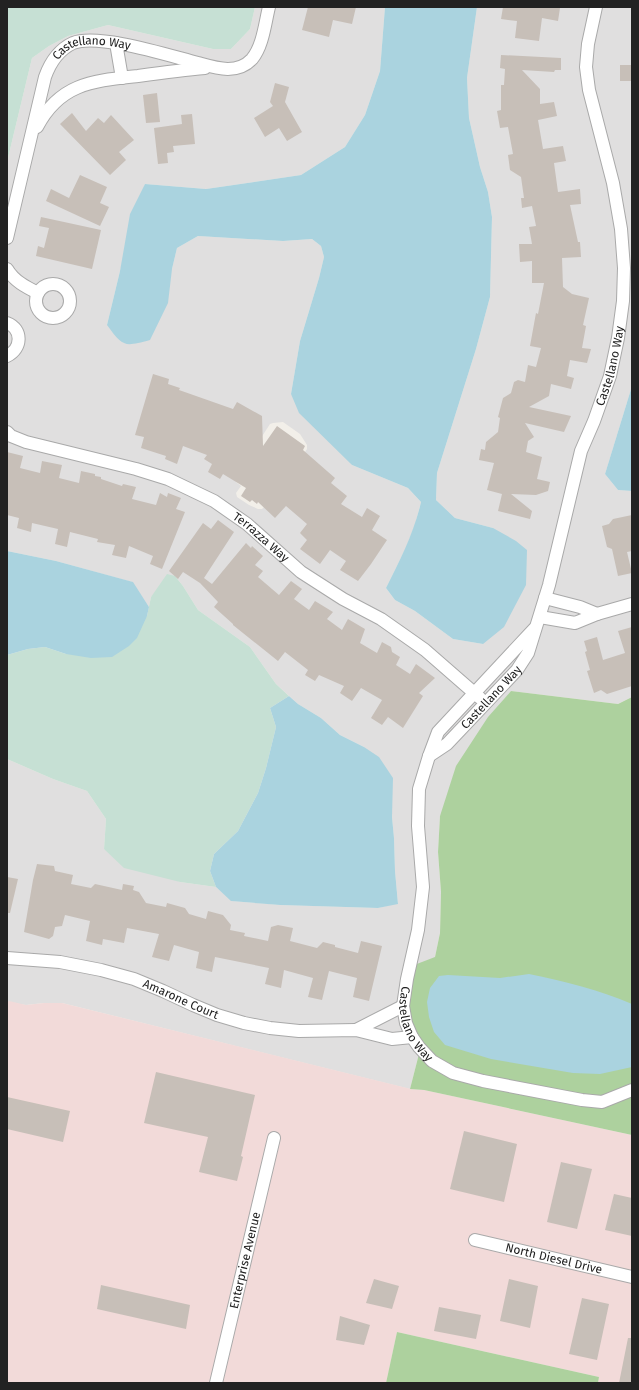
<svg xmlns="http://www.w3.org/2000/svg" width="639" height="1390" viewBox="0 0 639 1390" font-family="'Fira Sans',sans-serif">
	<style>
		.residential { fill: #e0dfdf; fill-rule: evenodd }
		.commercial { fill: #f2dad9 }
		.forest { fill: #add19e }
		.wetland { fill: #c6e0d4 }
		.water { fill: #aad3df }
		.building { fill: #c7bfb8 }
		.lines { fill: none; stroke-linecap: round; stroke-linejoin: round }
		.minor-casing { stroke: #a9a9a9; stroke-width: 14 }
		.minor { stroke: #fff; stroke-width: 12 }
		.labels { text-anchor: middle; stroke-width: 4; stroke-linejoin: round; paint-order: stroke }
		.street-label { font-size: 12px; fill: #222; stroke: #fff }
	</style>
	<rect width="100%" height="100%" fill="#f2efe9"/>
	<path class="residential" d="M255 7H385L380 71 365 115 345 147 301 175 206 189 145 184 120 271 107 325 172 269 177 248 198 236 283 241 312 239 321 246 324 257 319 278 300 341 291 394 352 465 408 488 421 502 415 525 405 550 386 588 395 600 415 611 453 639 483 644 493 528 455 518 436 500 437 473 476 349 490 297 492 217 488 192 480 167 469 118 467 78 477 7H632V386L605 474 618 490 632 491V697L618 704 511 691 440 816 438 852 441 892 440 933 435 957 421 1046 410 1089 62 1003H44L26 1005 7 1002V759L53 779 87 791 106 819 104 849 180 882 216 887 232 901 280 905 378 908 398 903 395 871 394 838 392 817 391 801 364 747 340 735 321 718 298 704 276 684 250 647 198 610 183 586 175 576 151 597 149 607 132 582 56 561 7 551V162L32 58 49 46 68 36 108 25 213 49H231L250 29ZM283 422 300 434 307 445V449L278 493 262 509H258L249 505 237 497 236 493 241 486 236 482 235 478 270 424 273 423Z"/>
	<path class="commercial" d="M9 1001 26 1005 44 1003H62L411 1089 424 1090 632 1135V1383H598L599 1377 397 1332 386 1383H7V1002Z"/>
	<g class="forest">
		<path d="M511 691 618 704 632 697V1135L424 1090 410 1089 421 1046 406 1007 409 967 435 957 440 933 441 892 438 852 440 816 456 766 488 717Z"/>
		<path d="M397 1332 599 1377 598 1383H386Z"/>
	</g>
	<g class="wetland">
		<path d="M7 7H255L250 29 231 49H213L108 25 68 36 49 46 32 58 7 162Z"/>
		<path d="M167 574 175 576 183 586 198 610 250 647 276 684 289 696 270 708 276 727 266 768 258 793 238 831 214 854 210 871 216 887 180 882 124 868 104 849 106 819 87 791 53 779 7 759V655L28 649 45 647 66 654 147 616 151 597Z"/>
	</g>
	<g class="water">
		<path d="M385 7H477L467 78 469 118 480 167 488 192 492 217 490 297 476 349 437 473 436 500 455 518 493 528 516 541 527 550 526 585 504 627 483 644 453 639 415 611 395 600 386 588C400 560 414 533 421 502L408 488 352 465 299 413 291 394 300 341 319 278 324 257 321 246 312 239 283 241 198 236 177 248 172 269 168 303 150 340C124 347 123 347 107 325L120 271 130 214 145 184 206 189 301 175 345 147 365 115 380 71Z"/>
		<path d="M632 386V491L618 490 605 474Z"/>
		<path d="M7 551 56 561 133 582 149 607 147 616 137 638 129 646 112 657 91 658 66 654 45 647 28 649 7 655Z"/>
		<path d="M289 696 298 704 321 718 340 735 364 747 379 757 393 778 392 817 394 838 395 871 398 904 378 908 280 905 231 901 216 887 210 871 214 854 238 831 258 793 266 768 276 727 270 708Z"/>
		<path d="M529 974C564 981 600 990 632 1004V1067L600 1074 573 1073 491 1059 445 1045 434 1032 429 1017 427 1002 430 988 439 976 448 975 500 978Z"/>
	</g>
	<g class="building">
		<path d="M308 7H356L352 24 333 20 329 37 302 30Z"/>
		<path d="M503 7H556L560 8 558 21 542 18 539 41 515 38 517 21 501 19Z"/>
		<path d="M501 55 561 58V70H555L554 72 522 70 540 89V104L554 102 557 116 538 120 543 149 563 146 566 161 554 163 558 192 580 189 581 204 570 205 578 242H580L581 257 562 258 563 287 572 294 589 298 583 325 586 326 582 348 591 349 587 363 570 360 567 376 574 378 571 389 551 384 549 396 529 407 571 416 564 432 525 423 534 437 528 441 526 452 542 457 537 479 550 482 548 491 536 495 511 494 532 511 530 519 498 511 502 494 487 490 494 463 479 460 481 449 485 450 486 442 498 432 500 418 498 417 503 398 511 393 514 382 518 380 525 382 528 365 536 367 541 348 530 346 536 313 538 314 544 283H532V261L520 262 519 244H532L529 227 536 226 532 206 522 208 521 198H524L521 177 510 170 508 155 513 154 508 127 500 128 497 111 501 110V85H504L505 69 500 68Z"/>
		<rect x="620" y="65" width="12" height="16"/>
		<path d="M275 83 289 87 285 102 302 132 287 141 279 128 265 137 254 118 273 106 270 102Z"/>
		<path d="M157 93 160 122 146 123 143 95Z"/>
		<path d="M72 113 86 131 98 118 104 123 111 115 134 140 119 152 126 160 110 175 60 124Z"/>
		<path d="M192 114 195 144 173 146 174 152 167 153 168 163 158 164 154 128 182 124 181 115Z"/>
		<path d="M80 175 107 187 100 203 109 207 100 226 46 201 51 189 69 198Z"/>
		<path d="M41 217 101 230 92 269 36 256 38 246 44 248 49 228 39 226Z"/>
		<path d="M153 374 169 379 168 384 180 388 179 390 233 409 237 402 262 416 263 446 277 426 305 446 303 450 335 478 331 483 347 496 341 504 362 517 367 508 380 516 372 530 387 540 371 564 358 581 340 570 346 561 330 550 320 564 300 549 307 540 300 533 307 524 286 506 275 518 258 502 257 504 252 500 250 502 241 496 246 488 223 474 220 479 208 472 212 464 204 459 207 455 183 446 177 464 165 459 166 456 141 448 144 437 135 435Z"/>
		<path d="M7 452 23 456 20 468 40 473 42 461 62 465 59 478 79 483 81 471 95 474V476L101 477V479L122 486 123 484 136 487 132 499 156 505 160 493 167 497 168 493 181 498 176 509 185 512 162 569 150 564 153 556 129 546 126 558 112 555 115 545 97 542 98 539 70 532 67 547 55 544 58 529 32 523 31 532 17 528 19 518 7 515Z"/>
		<path d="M632 515V551L627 552 632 573 618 576 612 549 607 547 602 526 609 524 613 519Z"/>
		<path d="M218 520 234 532 204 578 212 584 246 543 251 548 252 546 263 556 255 565 263 571 258 577 279 595 291 581 302 589 294 599 309 610 315 601 333 612 327 619 342 630 348 619 365 629 360 643 377 653 382 642 391 647 392 652 400 657 396 665 410 674 416 664 435 678 419 693 423 696 403 728 388 717 382 725 371 718 382 700 361 688 352 701 340 693 344 686 319 675 315 681 305 675 308 670 285 652 278 661 233 625V624L214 607 218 602 200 583 183 572 178 579 169 571 203 523 211 529Z"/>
		<path d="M632 627V686L607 694 601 690 594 693 587 671 590 670 585 652 587 651 584 641 597 637 603 660 625 653 618 631Z"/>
		<path d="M37 864 54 866 55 871 73 875 71 884 91 888 95 884 122 890 123 884 134 886 133 890 139 892 146 903 166 907 167 903 185 908 189 914 206 919 208 911 223 915 231 925 230 930 245 933 244 936 268 941 271 927 278 925 293 928 290 941 317 948 323 942 335 945V947L358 953 361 941 382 946 369 1001 353 997 357 978 329 971 322 1000 308 997 313 978 284 970 281 988 265 984 269 968 215 957 212 972 196 968 199 952 174 945 169 961 152 957 159 934 127 928 124 943 103 939 102 945 86 941 90 921 65 915 62 926 55 927 53 936 49 939 24 932 33 880Z"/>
		<path d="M7 877 18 879 10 913H7Z"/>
		<path d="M156 1072 255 1095 241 1156 243 1157 237 1181 199 1172 208 1137 144 1123Z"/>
		<path d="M7 1097 70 1111 63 1142 7 1129Z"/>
		<path d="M464 1131 517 1144 504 1202 450 1189Z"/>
		<path d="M561 1162 592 1169 577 1229 547 1222Z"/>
		<path d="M614 1194 632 1198V1236L605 1230Z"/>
		<path d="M374 1279 399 1286 392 1309 366 1303Z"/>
		<path d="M509 1279 538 1286 530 1328 500 1321Z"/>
		<path d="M101 1285 190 1305 186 1329 97 1309Z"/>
		<path d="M582 1298 609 1304 597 1360 569 1354Z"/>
		<path d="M439 1307 481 1315 476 1339 434 1331Z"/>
		<path d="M340 1316 370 1325 364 1345 336 1340Z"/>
		<path d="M628 1338H632V1383H619Z"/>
	</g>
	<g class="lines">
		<defs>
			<g id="minor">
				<path d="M116 43 122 78"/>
				<path d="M37 127C60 83 93 81 138 76 160 73 182 70 205 68"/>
				<path id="s1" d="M7 238 45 77C50 63 58 50 73 43 99 33 170 56 198 63 216 68 237 75 252 59 263 46 265 23 269 7"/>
				<path d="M7 269C14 281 26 287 38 293"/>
				<circle cx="53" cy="301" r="17"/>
				<path d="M7 323C23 329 22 349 7 356"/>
				<path id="s2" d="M7 432 11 436 26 442 136 469 168 479 214 501 247 524 301 572 343 599 381 619 425 650 480 698"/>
				<path d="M545 598 580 607 597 614"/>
				<path d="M540 617 575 623 597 614 632 604"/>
				<path id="s3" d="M534 629 438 732 429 756 419 789 418 826 423 887 418 930 407 979 403 1006 406 1023 412 1037 419 1047 432 1061 453 1073 483 1081 582 1100 602 1102 632 1090"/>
				<path id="s4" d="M429 756 447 744 517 670 528 653 549 585 581 451 594 421 610 376 618 338 623 301 624 268 621 229 613 183 589 90 586 67 588 44 596 7"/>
				<path id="s5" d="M7 958 60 962 101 970 134 979 163 991 193 1005 217 1015 244 1023 270 1028 299 1031 356 1030 392 1039 412 1037"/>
				<path d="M356 1030 403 1006"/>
				<path id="s6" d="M475 1240 632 1277"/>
				<path id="s7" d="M216 1383 274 1138"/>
			</g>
		</defs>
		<use href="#minor" class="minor-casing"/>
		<use href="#minor" class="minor"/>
	</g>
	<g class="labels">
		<g class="street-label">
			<text dy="4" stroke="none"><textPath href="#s1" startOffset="228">Castellano Way</textPath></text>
			<text dy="4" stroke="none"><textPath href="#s4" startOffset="443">Castellano Way</textPath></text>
			<text dy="4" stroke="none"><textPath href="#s2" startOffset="279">Terrazza Way</textPath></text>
			<text dy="4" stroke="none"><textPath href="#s4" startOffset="86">Castellano Way</textPath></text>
			<text dy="4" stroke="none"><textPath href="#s5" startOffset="180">Amarone Court</textPath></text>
			<text dy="4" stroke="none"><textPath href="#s3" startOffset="441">Castellano Way</textPath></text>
			<text dy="4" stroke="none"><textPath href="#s6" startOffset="81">North Diesel Drive</textPath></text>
			<text dy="4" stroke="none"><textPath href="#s7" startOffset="126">Enterprise Avenue</textPath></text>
		</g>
	</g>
	<rect width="639" height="1390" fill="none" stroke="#222222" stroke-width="16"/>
</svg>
